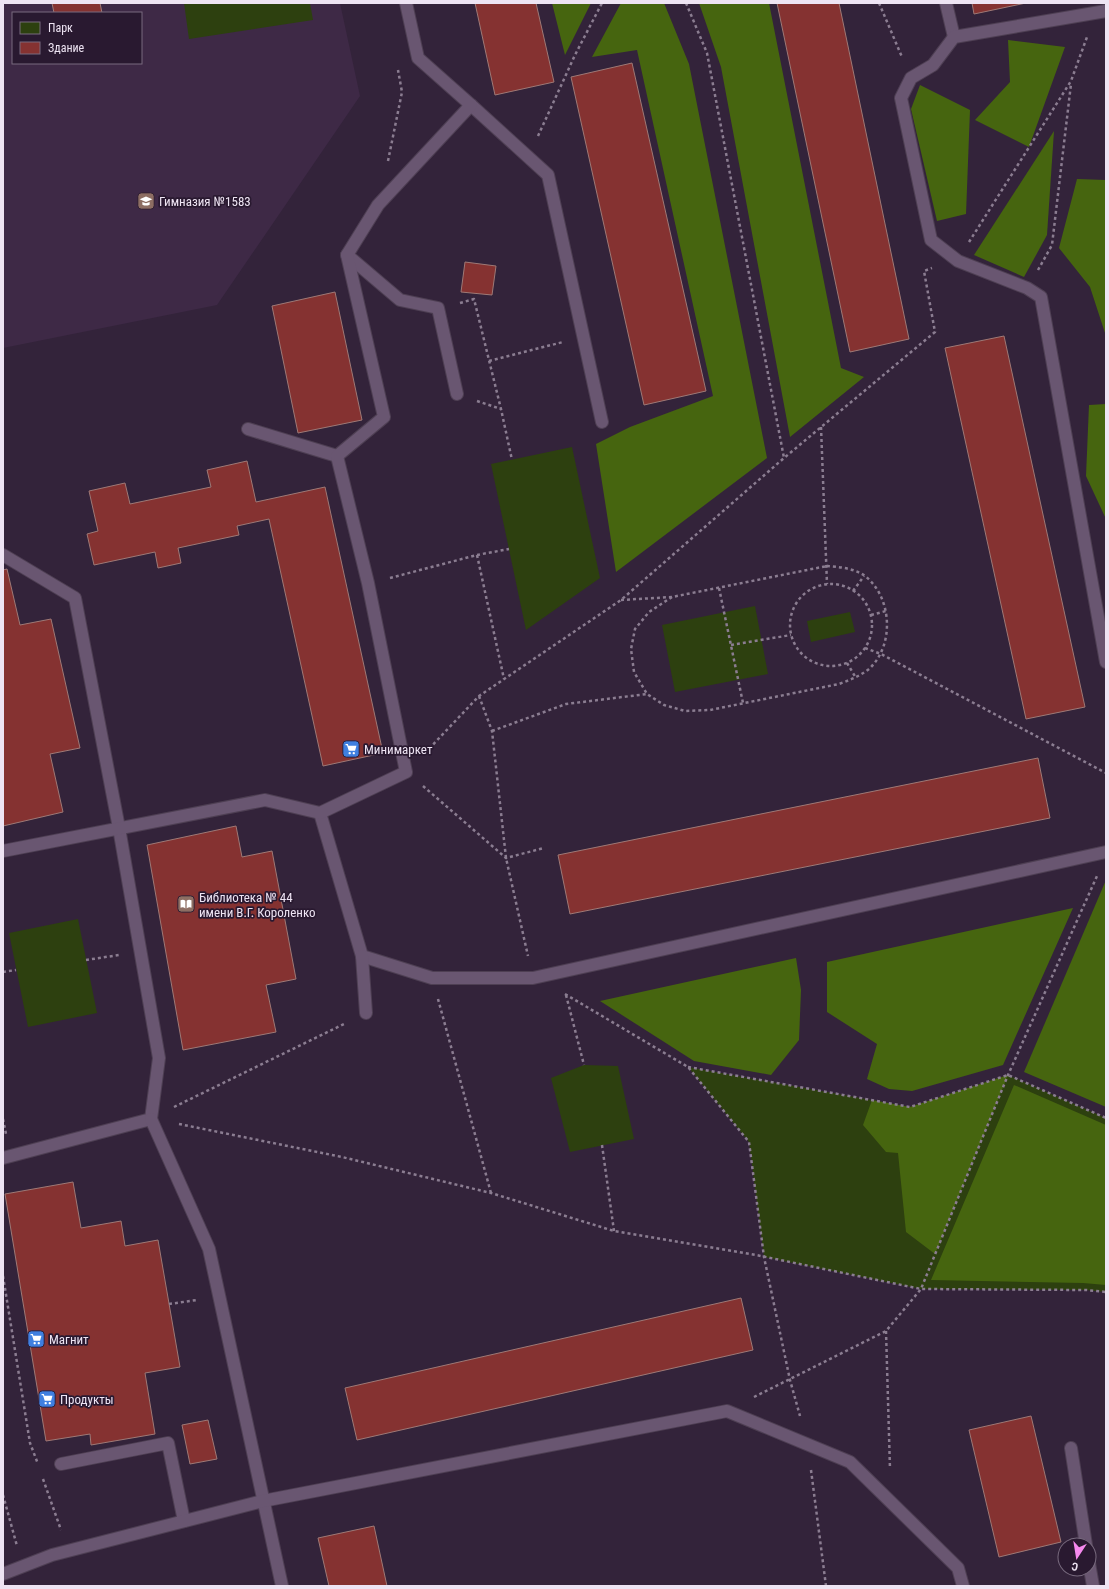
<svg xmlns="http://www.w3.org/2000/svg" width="1109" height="1589" viewBox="0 0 1109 1589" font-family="'Roboto Condensed',sans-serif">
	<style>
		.built { fill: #3e2946; fill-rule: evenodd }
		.green { fill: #2d400f }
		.forest { fill: #46650f }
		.building { fill: #853231; stroke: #9e7976 }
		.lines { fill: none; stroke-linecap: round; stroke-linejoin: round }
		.lane-casing { stroke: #4e3f53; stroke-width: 14 }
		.path { stroke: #8b7d91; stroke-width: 2.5; stroke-dasharray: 3 3; stroke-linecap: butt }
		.lane { stroke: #695671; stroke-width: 12 }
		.labels { text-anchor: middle; stroke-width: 3.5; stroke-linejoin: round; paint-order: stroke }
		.poi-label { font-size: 13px; fill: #eee4f3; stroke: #291930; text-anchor: start }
	</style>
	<rect width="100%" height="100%" fill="#33233a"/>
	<path class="built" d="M3 3H340L360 96 217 305 3 348ZM13 13H141V63H13Z"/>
	<g class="green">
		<path d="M184 3H310L313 20 189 39Z"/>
		<path d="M572 447 600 578 526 630 491 464Z"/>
		<path d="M755 606 768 674 675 692 662 625Z"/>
		<path d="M850 612 855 632 811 642 807 621Z"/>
		<path d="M78 919 97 1013 28 1027 9 933Z"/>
		<path d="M584 1065 618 1066 634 1139 570 1152 551 1078Z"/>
		<path d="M688 1067 910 1107 1008 1075 1106 1118V1292L1086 1290 921 1289 764 1257 749 1142Z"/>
	</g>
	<g class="forest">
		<path d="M552 3H591L565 55Z"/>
		<path d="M621 3H664L689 64 767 458 616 572 596 444 630 427 713 396 637 50 592 57Z"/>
		<path d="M699 3H769L841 368 864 377 790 437 721 67Z"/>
		<path d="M1008 40 1065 47 1029 147 975 120 1010 82Z"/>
		<path d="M920 85 970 110 966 214 937 221 911 109Z"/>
		<path d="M1054 131 1047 235 1024 277 974 255Z"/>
		<path d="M1077 179 1106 180V336L1090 287 1059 248Z"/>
		<path d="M1106 404V519L1086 476 1089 405Z"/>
		<path d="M1106 880V1107L1024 1072Z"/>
		<path d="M1073 908 1003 1065 912 1091 889 1089 867 1079 877 1044 827 1012V962Z"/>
		<path d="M796 958 801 990 799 1040 771 1075 694 1061 600 1001Z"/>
		<path d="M1008 1075 935 1254 906 1232 898 1153 886 1152 863 1125 872 1100 910 1107Z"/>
		<path d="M1014 1085 1106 1125V1285L1083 1283 931 1280Z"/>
	</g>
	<g class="building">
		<path d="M52 3H100L102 13H54Z"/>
		<path d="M475 3H536L554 82 495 95Z"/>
		<path d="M777 3H839L909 339 850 352Z"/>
		<path d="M972 3H1026L974 14Z"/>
		<path d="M632 63 706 391 644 405 571 77Z"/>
		<path d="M465 262 496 266 492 295 461 292Z"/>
		<path d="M335 292 362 420 298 433 272 306Z"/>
		<path d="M1004 336 1085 707 1026 719 945 348Z"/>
		<path d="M247 461 256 502 325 487 383 753 323 766 269 519 237 526 239 535 178 548 181 563 158 568 155 552 94 565 87 534 98 531 89 491 125 483 130 504 211 487 207 470Z"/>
		<path d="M7 569 20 625 51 619 80 748 50 754 63 812 3 826V570Z"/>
		<path d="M1038 758 1050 818 570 914 558 855Z"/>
		<path d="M236 826 242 857 272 851 296 979 266 985 276 1032 183 1050 147 845Z"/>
		<path d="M73 1182 81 1228 121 1221 125 1246 158 1240 180 1367 145 1373 155 1434 91 1445 90 1434 46 1441 5 1194Z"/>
		<path d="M741 1298 753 1350 357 1440 345 1388Z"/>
		<path d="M1031 1416 1061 1542 999 1557 969 1430Z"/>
		<path d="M208 1420 217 1459 190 1464 182 1425Z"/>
		<path d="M374 1526 387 1586H329L318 1538Z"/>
	</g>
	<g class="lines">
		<defs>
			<g id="lane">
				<path d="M946 3 954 37"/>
				<path d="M1106 11 954 37 933 65 911 78 901 98 931 240 958 261 1027 288 1041 297 1106 662"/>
				<path d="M471 105 548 175 602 422"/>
				<path d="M347 255 400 300 438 308 457 394"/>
				<path d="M248 429 337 456"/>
				<path d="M3 555 75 598 119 828 159 1058 151 1119 3 1158"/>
				<path d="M320 813 362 956 432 978H533L1106 852"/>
				<path d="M3 851 265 800 320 813 406 772 368 583 337 456 384 417 347 255 378 205 471 105 418 58 406 3"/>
				<path d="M362 956 366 1013"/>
				<path d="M151 1119 209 1249 282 1586"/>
				<path d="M1071 1448 1086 1545"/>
				<path d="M61 1464 168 1443 184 1521"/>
				<path d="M1089 1563 1093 1586"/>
				<path d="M3 1574 52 1555 263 1501 727 1411 850 1462 958 1568 963 1586"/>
			</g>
		</defs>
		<use href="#lane" class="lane-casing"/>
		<g class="path">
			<path d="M686 3 707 53 784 458"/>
			<path d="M879 3 902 57"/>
			<path d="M538 136 575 55 602 3"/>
			<path d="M388 161 402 92 398 70"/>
			<path d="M969 242 1071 81 1087 37"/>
			<path d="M1038 270 1052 245 1071 84"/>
			<path d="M460 303 474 299 501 409 512 460"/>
			<path d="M489 361 563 342"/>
			<path d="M477 401 501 409"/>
			<path d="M821 427 827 584"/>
			<path d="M477 555 504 679"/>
			<path d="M827 566C839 567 854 568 865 576 892 597 895 645 869 669 860 676 850 680 839 684L710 710 685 711 664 705 647 694 634 672 631 649 635 629 649 612 672 597Z"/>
			<path d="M390 578 477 555 509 549"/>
			<circle cx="831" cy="625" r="41"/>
			<path d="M719 588 743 703"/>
			<path d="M853 591 864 576"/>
			<path d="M621 600 672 597"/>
			<path d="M871 615 886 611"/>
			<path d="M731 645 791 635"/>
			<path d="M865 648 881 654 1106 773"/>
			<path d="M847 663 856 678"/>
			<path d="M479 696 492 731 506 858 528 956"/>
			<path d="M492 731 566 704 647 694"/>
			<path d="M425 753 479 696 621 600 784 458 935 332 924 271 932 268"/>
			<path d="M423 786 506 858 544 848"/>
			<path d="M86 960 119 955"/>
			<path d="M3 972 16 970"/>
			<path d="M565 994 688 1067 749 1142 764 1257 790 1380 800 1416"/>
			<path d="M566 995 584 1065"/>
			<path d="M438 999 491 1193"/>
			<path d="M688 1067 910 1107 1008 1075 1106 1118"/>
			<path d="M174 1107 346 1023"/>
			<path d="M3 1119 6 1134"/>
			<path d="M179 1124 342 1157 491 1193 614 1231 756 1255 921 1289 1086 1290 1106 1292"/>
			<path d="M602 1145 614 1231"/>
			<path d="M3 1276 30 1443 38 1464"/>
			<path d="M169 1304 197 1300"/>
			<path d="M886 1331 890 1469"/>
			<path d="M754 1397 886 1331 921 1289 1008 1075 1097 876"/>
			<path d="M811 1470 826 1586"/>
			<path d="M43 1479 61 1530"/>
			<path d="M3 1495 17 1546"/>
		</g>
		<use href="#lane" class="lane"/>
	</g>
	<defs>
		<symbol id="school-square" viewBox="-11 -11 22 22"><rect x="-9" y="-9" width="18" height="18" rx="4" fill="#8d6e63" stroke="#291930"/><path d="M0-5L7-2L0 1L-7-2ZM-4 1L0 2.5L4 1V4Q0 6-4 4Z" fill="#fff"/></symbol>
		<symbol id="supermarket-square" viewBox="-11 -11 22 22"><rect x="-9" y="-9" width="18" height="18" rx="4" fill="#3f7fe0" stroke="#291930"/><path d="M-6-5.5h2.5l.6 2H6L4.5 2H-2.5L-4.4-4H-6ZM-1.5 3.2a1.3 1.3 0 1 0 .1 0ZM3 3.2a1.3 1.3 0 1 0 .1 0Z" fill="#fff"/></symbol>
		<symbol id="library-square" viewBox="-11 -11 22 22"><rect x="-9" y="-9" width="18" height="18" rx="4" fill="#8d6e63" stroke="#291930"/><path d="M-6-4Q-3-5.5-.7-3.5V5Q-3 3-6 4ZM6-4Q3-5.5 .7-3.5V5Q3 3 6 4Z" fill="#fff"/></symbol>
	</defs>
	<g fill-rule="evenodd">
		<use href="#school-square" x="136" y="191" width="20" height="20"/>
		<use href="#supermarket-square" x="341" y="739" width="20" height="20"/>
		<use href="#library-square" x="176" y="894" width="20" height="20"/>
		<use href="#supermarket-square" x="26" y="1329" width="20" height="20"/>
		<use href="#supermarket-square" x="37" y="1389" width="20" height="20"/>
	</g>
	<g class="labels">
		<g class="poi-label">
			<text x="159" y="206">Гимназия №1583</text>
			<text x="364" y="754">Минимаркет</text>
			<text x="199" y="902">Библиотека № 44<tspan x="199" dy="15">имени В.Г. Короленко</tspan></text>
			<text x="49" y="1344">Магнит</text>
			<text x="60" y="1404">Продукты</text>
		</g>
	</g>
	<rect width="1109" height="1589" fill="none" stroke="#eee4f3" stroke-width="8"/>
	<rect x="12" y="12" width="130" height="52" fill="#291930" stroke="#786a7e"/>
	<rect x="20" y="22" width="20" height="12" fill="#2d400f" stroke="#786a7e"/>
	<text x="48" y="32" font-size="12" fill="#eee4f3">Парк</text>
	<rect x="20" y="42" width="20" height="12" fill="#853231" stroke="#786a7e"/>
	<text x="48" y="52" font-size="12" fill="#eee4f3">Здание</text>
	<g transform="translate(1077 1557) rotate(192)"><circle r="19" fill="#291930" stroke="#786a7e"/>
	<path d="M0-3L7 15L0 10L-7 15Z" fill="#f689ee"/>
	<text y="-6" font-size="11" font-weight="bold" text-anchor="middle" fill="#eee4f3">С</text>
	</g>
</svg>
